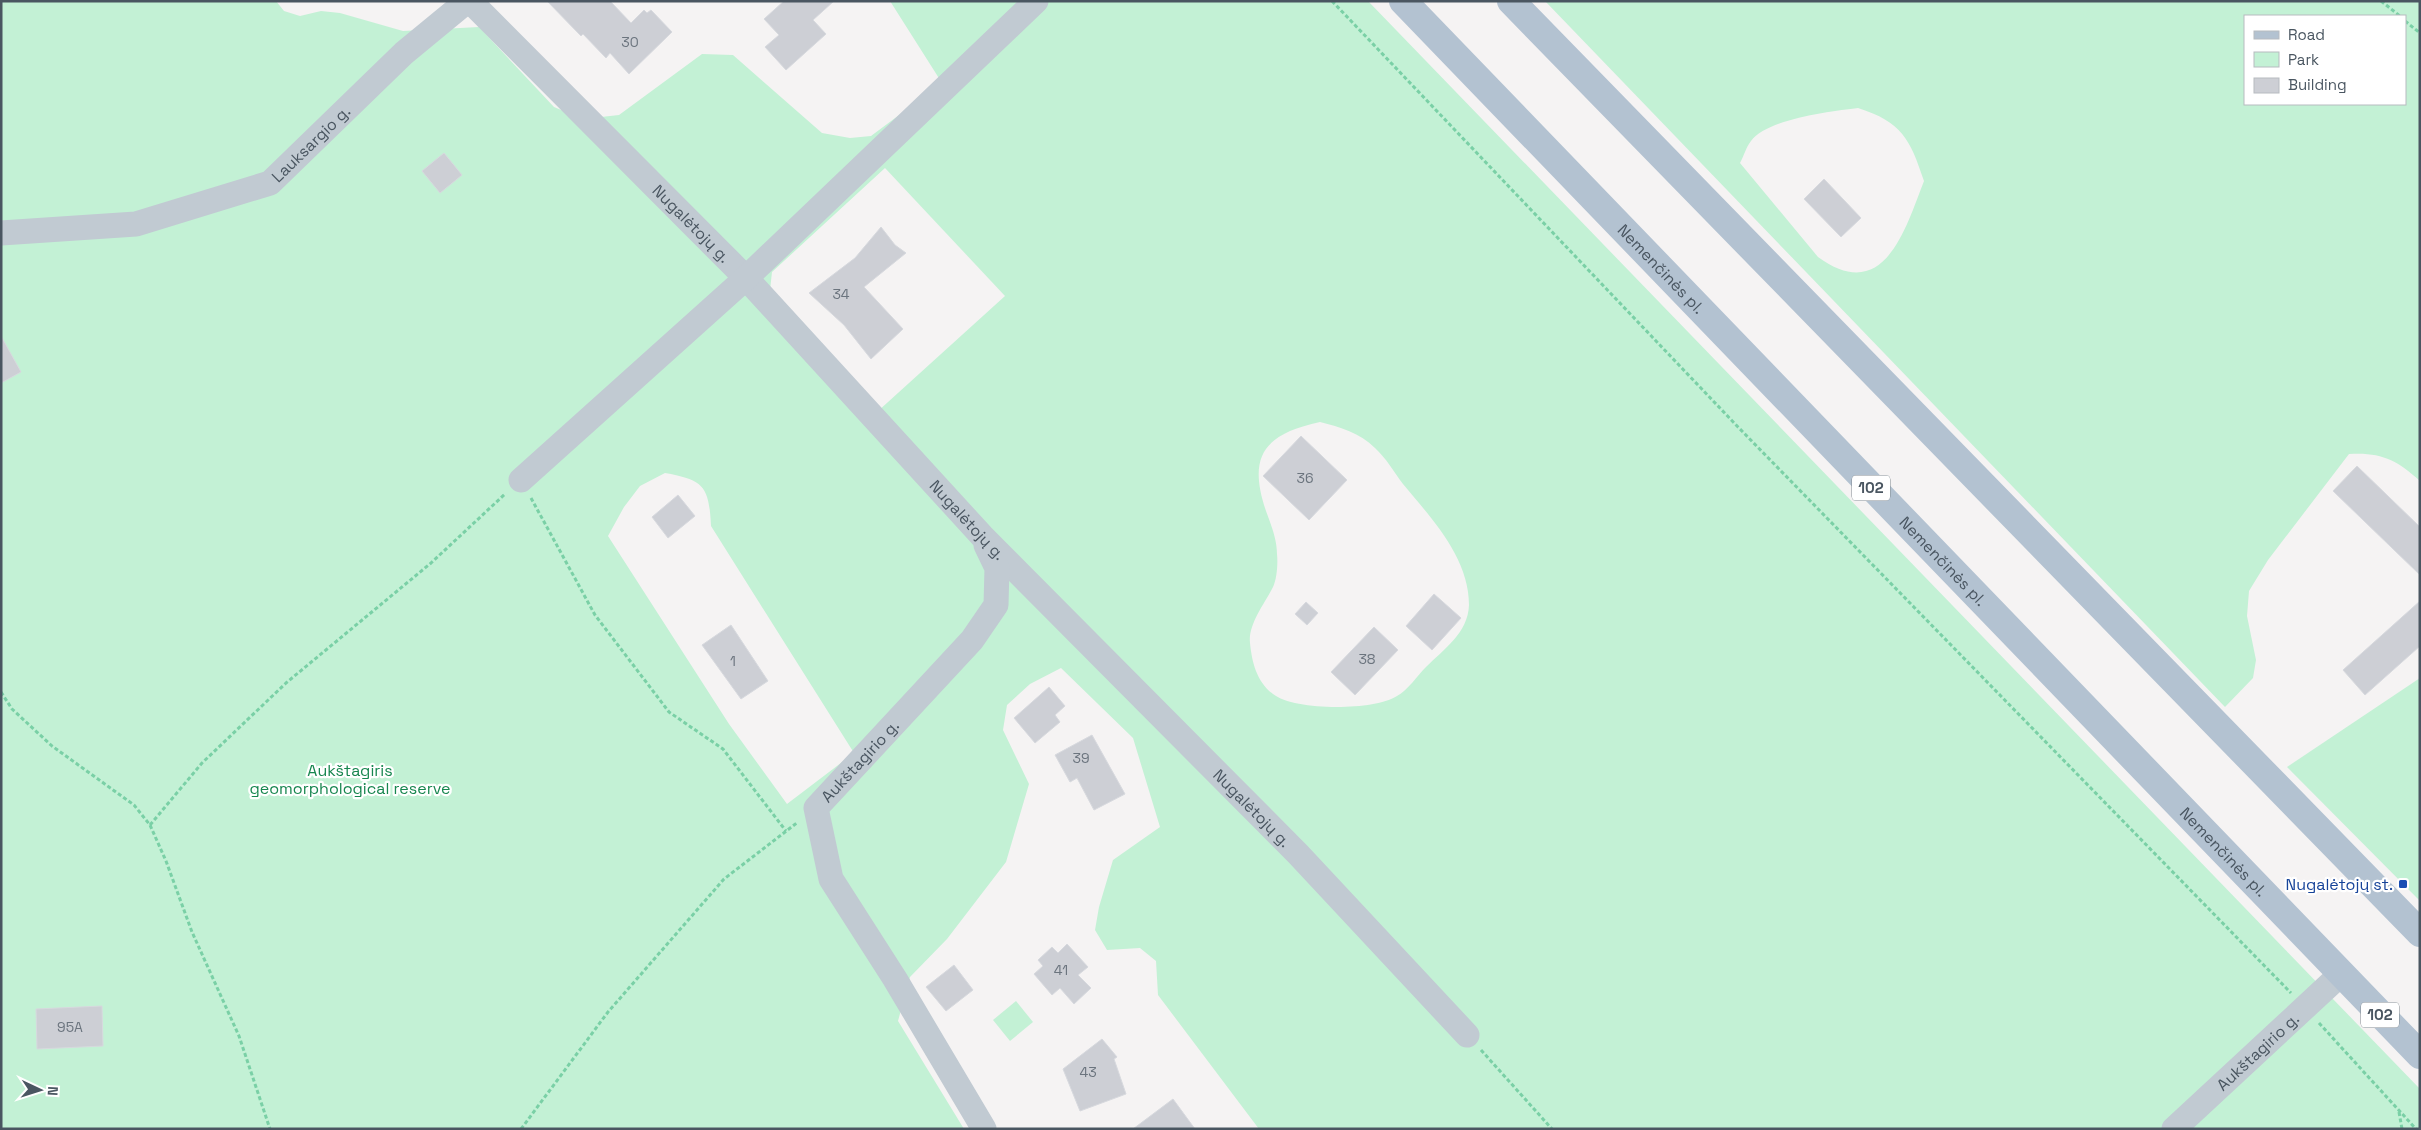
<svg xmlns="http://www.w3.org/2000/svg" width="2421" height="1130" viewBox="0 0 2421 1130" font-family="'Space Grotesk',sans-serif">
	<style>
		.green { fill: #c3f1d5; fill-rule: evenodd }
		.building { fill: #cdcfd5; stroke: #d7d9de }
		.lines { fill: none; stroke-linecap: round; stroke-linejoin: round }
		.path { stroke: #7ad0a6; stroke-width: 3; stroke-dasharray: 4 2.5; stroke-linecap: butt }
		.minor { stroke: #c1cad2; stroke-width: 25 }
		.major { stroke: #b3c2d1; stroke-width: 28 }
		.transit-dot { fill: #1a4fb4; stroke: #fff; stroke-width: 2 }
		.labels { text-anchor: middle; stroke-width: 4.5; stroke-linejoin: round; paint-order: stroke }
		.number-label { font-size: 14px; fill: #6b747e }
		.shield { fill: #fff; stroke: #808990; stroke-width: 1 }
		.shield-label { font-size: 15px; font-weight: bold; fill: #4a5661 }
		.street-label { font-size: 16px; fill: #4a5661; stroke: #fff }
		.park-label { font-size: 16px; fill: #17864f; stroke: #fff }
		.transit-label { font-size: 16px; fill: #164399; stroke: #fff; text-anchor: end }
	</style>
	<rect width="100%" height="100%" fill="#f5f3f3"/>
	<g class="green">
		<path d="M1 1H276L284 11 300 16 321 11 340 13 403 31 479 27 554 107 583 119 619 115 702 54 733 55 822 133 850 138 871 136 942 83 890 1H1368L2420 1089V1129H1259L1158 995 1156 961 1140 948 1107 950 1095 930 1099 907 1113 860 1160 827 1133 738 1061 668 1030 684 1007 705 1003 730 1029 784 1006 862 947 939 910 977 898 1021 964 1129H1ZM885 168 1005 296 877 412 770 290 772 272ZM1320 422C1340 427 1360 433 1375 448 1386 458 1394 472 1403 484 1431 518 1469 557 1469 605 1468 633 1444 649 1426 667 1417 676 1408 690 1397 696 1374 711 1294 711 1273 694 1257 682 1252 663 1250 643 1248 624 1265 603 1273 587 1277 579 1278 563 1277 554 1277 539 1271 525 1266 511 1247 455 1265 434 1320 422ZM665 473C704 480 709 486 711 526L854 753 787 804 729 724 608 536 624 507 640 486Z"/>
		<path d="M1545 1H2420V481C2397 460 2381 452 2349 454L2268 560 2249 591 2247 616 2256 660 2253 678 2225 707ZM2245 16H2405V104H2245ZM1858 108C1902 122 1910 139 1924 181 1905 230 1884 305 1818 257L1740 163C1744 156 1746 147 1751 141 1767 119 1832 111 1858 108Z"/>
		<path d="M2420 678V901L2287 767Z"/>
		<path d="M1016 1001 1033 1022 1010 1041 993 1020Z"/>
	</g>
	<g class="building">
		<path d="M547 1H610L631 23 644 10 647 13 651 10 672 32 629 74 610 53 606 58 583 34 581 36Z"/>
		<path d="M784 1H834L813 20 826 34 786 70 765 47 779 35 764 19Z"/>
		<path d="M444 153 462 175 440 193 422 171Z"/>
		<path d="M1824 179 1861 218 1841 237 1804 199Z"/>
		<path d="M881 227 895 245 906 253 864 287 903 329 871 359 844 325 809 293 855 258Z"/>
		<path d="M1 336 21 372 1 383Z"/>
		<path d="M1301 436 1347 480 1309 520 1263 476Z"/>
		<path d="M2357 466 2420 527V575L2333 491Z"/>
		<path d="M678 495 695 516 668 538 652 517Z"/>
		<path d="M1434 594 1461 618 1432 650 1406 626Z"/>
		<path d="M2420 601V646L2365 695 2343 670Z"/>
		<path d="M1306 602 1318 613 1307 625 1295 614Z"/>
		<path d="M731 625 768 681 741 699 702 645Z"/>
		<path d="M1374 627 1398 650 1355 695 1331 672Z"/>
		<path d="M1049 687 1065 706 1055 715 1060 722 1035 743 1014 718Z"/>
		<path d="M1092 735 1125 794 1094 810 1077 778 1070 782 1055 755Z"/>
		<path d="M1067 944 1088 967 1078 975 1091 988 1074 1004 1060 988 1052 995 1034 974 1043 966 1038 960 1052 947 1058 953Z"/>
		<path d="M954 965 973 990 946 1011 926 987Z"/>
		<path d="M102 1006 103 1046 37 1049 36 1009Z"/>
		<path d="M1102 1039 1117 1057 1114 1059 1126 1094 1080 1111 1063 1069Z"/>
		<path d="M1173 1099 1195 1129H1133Z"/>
	</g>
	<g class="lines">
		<g class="path">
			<path d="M1332 1 1738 427 2291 993"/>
			<path d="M2381 1 2400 16"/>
			<path d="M2405 21 2420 33"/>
			<path d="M531 498 595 615 669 712 723 749 786 831"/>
			<path d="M1 692 12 709 52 746 134 805 150 825 166 861 192 932 239 1036 270 1129"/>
			<path d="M150 825 202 763 286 683 431 563 505 494"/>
			<path d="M2319 1023 2416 1129"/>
			<path d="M1481 1050 1552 1129"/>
			<path d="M2399 1112 2402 1129"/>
			<path d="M521 1129 608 1012 724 879 798 822"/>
		</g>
		<g class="minor">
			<path id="s1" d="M470 1 746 278 982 536 1298 854 1467 1035"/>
			<path id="s2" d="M1 233 136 224 270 183 404 53 467 1"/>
			<path d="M521 480 746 278 1036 1"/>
			<path id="s3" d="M984 1129 895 979 831 879 816 808 972 640 996 605 997 568 986 545"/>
			<path id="s4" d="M2174 1129 2341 974"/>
		</g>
		<g class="major">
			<path id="s5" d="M1403 1 2420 1055"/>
			<path d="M1511 1 2420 933"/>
		</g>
	</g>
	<rect class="transit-dot" x="2398" y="879" width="10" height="10" rx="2.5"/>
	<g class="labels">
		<g class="number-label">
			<text x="630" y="47">30</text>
			<text x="841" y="299">34</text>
			<text x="1305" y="483">36</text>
			<text x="1367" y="664">38</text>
			<text x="733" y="666">1</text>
			<text x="1081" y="763">39</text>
			<text x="1061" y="975">41</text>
			<text x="70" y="1032">95A</text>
			<text x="1088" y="1077">43</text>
		</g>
		<g class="shield">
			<rect x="1852" y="475.5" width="38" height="25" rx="4"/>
			<rect x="2361" y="1002.5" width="38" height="25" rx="4"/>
		</g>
		<g class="shield-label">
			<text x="1871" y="493">102</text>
			<text x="2380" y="1020">102</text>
		</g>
		<g class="street-label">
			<text dy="6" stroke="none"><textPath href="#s2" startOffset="332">Lauksargio g.</textPath></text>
			<text dy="6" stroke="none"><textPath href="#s1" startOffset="314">Nugalėtojų g.</textPath></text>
			<text dy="6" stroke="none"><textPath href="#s5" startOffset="372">Nemenčinės pl.</textPath></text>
			<text dy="6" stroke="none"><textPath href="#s1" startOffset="719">Nugalėtojų g.</textPath></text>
			<text dy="6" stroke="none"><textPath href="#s5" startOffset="778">Nemenčinės pl.</textPath></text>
			<text dy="6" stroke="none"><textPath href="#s3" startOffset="430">Aukštagirio g.</textPath></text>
			<text dy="6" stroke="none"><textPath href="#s1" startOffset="1124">Nugalėtojų g.</textPath></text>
			<text dy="6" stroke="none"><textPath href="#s5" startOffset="1182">Nemenčinės pl.</textPath></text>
			<text dy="6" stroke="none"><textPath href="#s4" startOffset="114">Aukštagirio g.</textPath></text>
		</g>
		<g class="park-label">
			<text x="350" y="776">Aukštagiris<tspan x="350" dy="18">geomorphological reserve</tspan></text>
		</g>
		<g class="transit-label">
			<text x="2393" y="890">Nugalėtojų st.</text>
		</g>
	</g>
	<rect width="2421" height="1130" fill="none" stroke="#4a5661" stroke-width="5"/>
	<rect x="2244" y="15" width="162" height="90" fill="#ffffff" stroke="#b7bbc0"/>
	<rect x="2254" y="31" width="25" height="8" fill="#b3c2d1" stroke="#b7bbc0"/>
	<text x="2288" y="40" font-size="15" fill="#4a5661">Road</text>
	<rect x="2254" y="52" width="25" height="15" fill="#c3f1d5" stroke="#b7bbc0"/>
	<text x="2288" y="65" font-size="15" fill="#4a5661">Park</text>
	<rect x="2254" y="78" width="25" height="15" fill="#cdcfd5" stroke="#b7bbc0"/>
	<text x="2288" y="90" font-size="15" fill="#4a5661">Building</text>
	<g transform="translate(40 1090) rotate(94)" stroke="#ffffff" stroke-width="4" paint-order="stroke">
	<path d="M0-4L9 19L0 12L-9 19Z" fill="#4a5661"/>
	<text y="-8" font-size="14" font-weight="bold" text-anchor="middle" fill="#4a5661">N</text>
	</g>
</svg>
